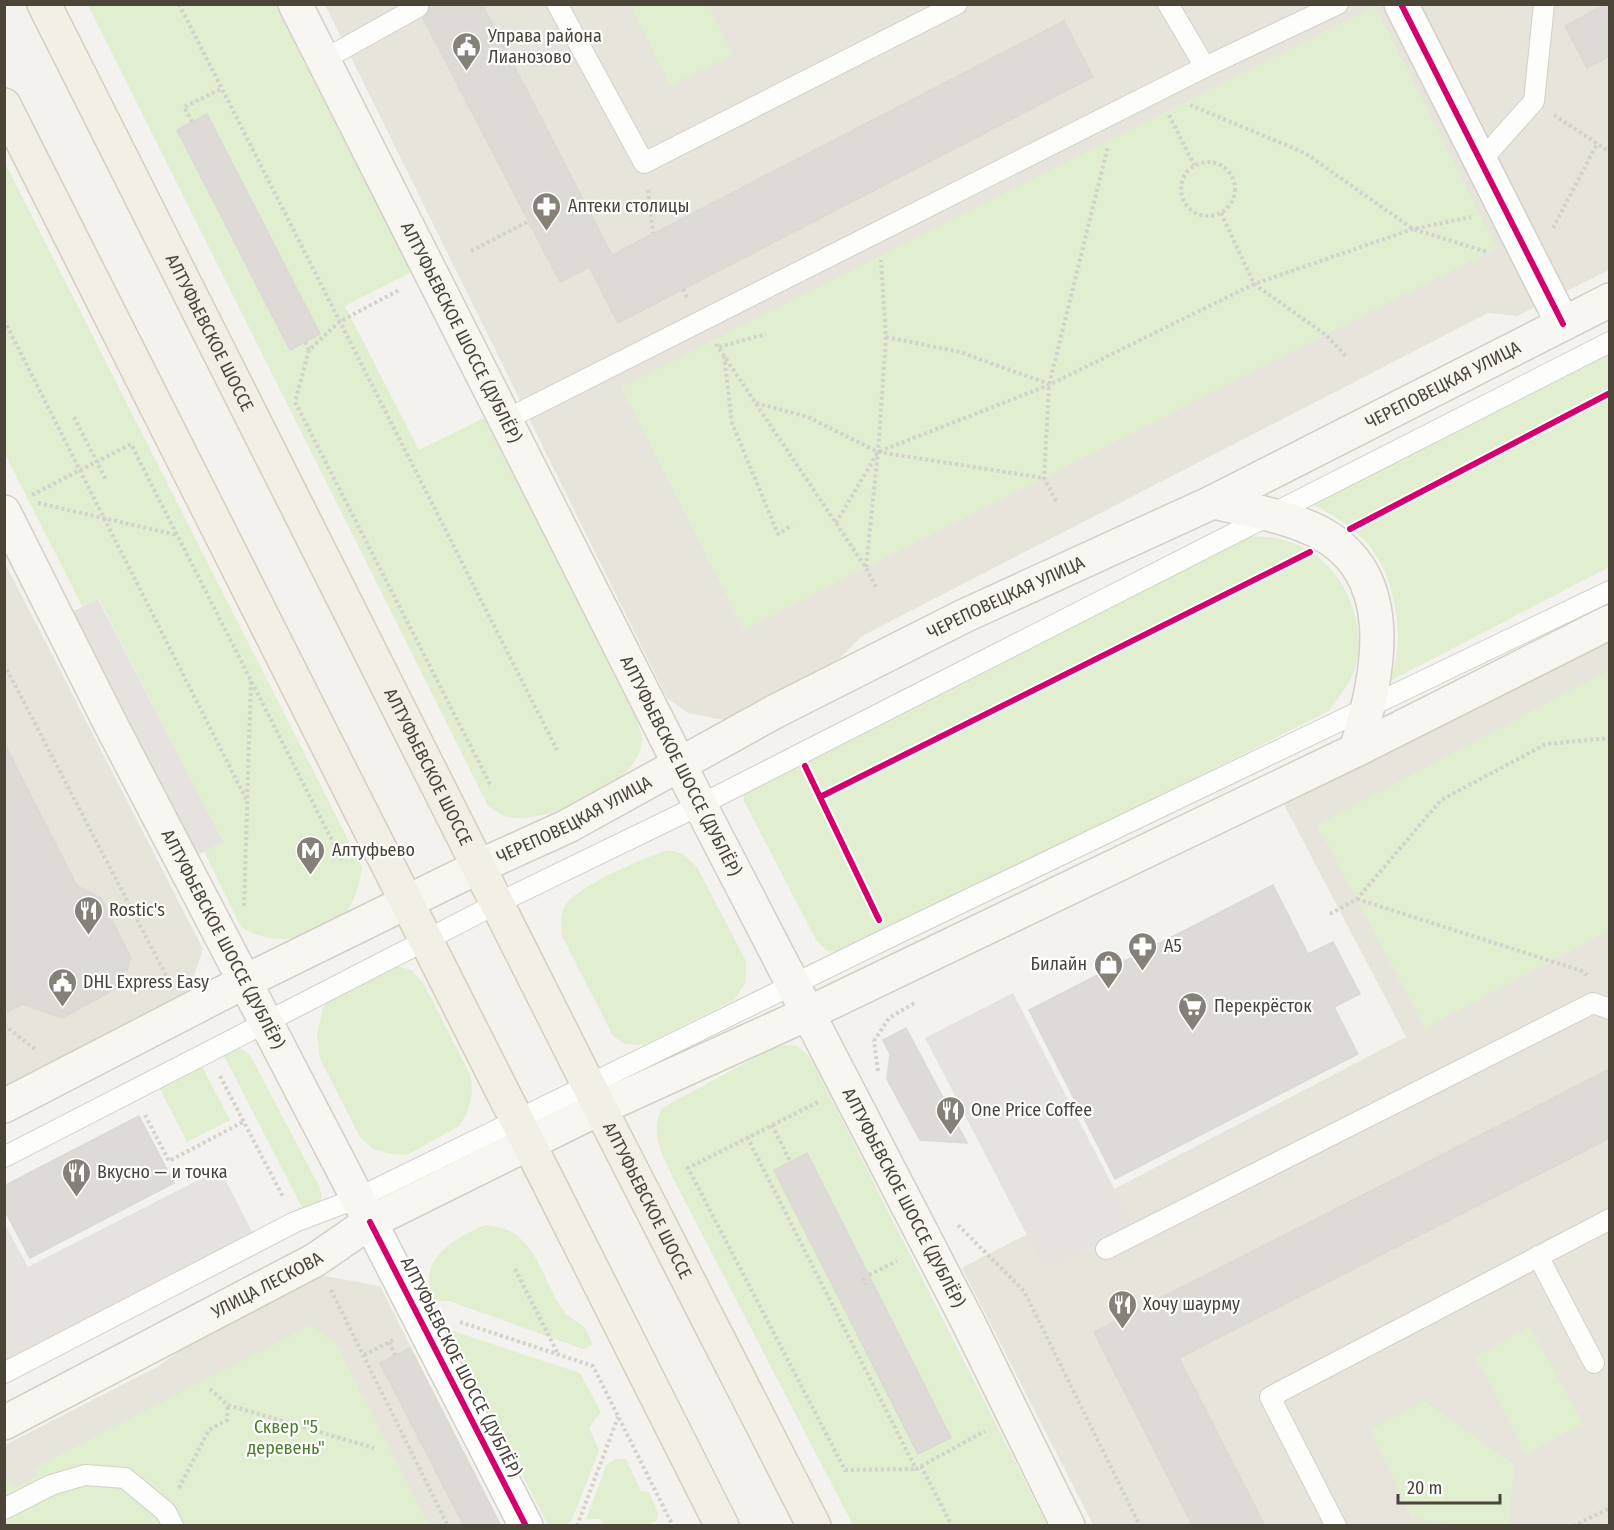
<svg xmlns="http://www.w3.org/2000/svg" width="1614" height="1530" viewBox="0 0 1614 1530" font-family="'Fira Sans Condensed',sans-serif">
	<style>
		.residential { fill: #e7e4dc }
		.green { fill: #e1eecf }
		.parking { fill: #e6e3df }
		.building { fill: #dedbd6; stroke: #dcd9d4; stroke-width: 1.5 }
		.lines { fill: none; stroke-linecap: round; stroke-linejoin: round }
		.service-casing { stroke: #d2d0cb; stroke-width: 22 }
		.minor-casing { stroke: #d2d0cb; stroke-width: 36 }
		.tertiary-casing { stroke: #d2d0cb; stroke-width: 36 }
		.secondary-casing { stroke: #d3cfc5; stroke-width: 36 }
		.primary-casing { stroke: #d6cebb; stroke-width: 36 }
		.path { stroke: #d3d2cc; stroke-width: 4; stroke-dasharray: 3 3; stroke-linecap: butt }
		.service { stroke: #fdfdfc; stroke-width: 20 }
		.minor { stroke: #fdfdfc; stroke-width: 33 }
		.tertiary { stroke: #fdfdfc; stroke-width: 33 }
		.secondary { stroke: #f7f6f1; stroke-width: 33 }
		.primary { stroke: #f2efe6; stroke-width: 33 }
		.cycleway-casing { stroke: #fff; stroke-width: 10 }
		.cycleway { stroke: #d6006c; stroke-width: 6 }
		.labels { text-anchor: middle; stroke-width: 4.5; stroke-linejoin: round; paint-order: stroke }
		.poi-label { font-size: 18px; fill: #4b4439; stroke: #fff; text-anchor: start }
		.street-label { font-size: 18px; fill: #4b4439; stroke: #fff }
		.park-label { font-size: 18px; fill: #4a7f2a; stroke: #fff }
	</style>
	<rect width="100%" height="100%" fill="#f4f2ee"/>
	<g class="residential">
		<path d="M325 5H1609V270L1517 316 1488 313 862 636 827 671 724 720 688 713 667 698Z"/>
		<path d="M4 561 203 949 185 1003 4 1088Z"/>
		<path d="M1609 636V1525H1093L962 1268 1406 1037 1281 799Z"/>
		<path d="M319 1275 380 1286 501 1525 5 1526V1445L157 1367 206 1332Z"/>
	</g>
	<g class="green">
		<path d="M639 4 709 5 733 55 670 86 632 8Z"/>
		<path d="M88 5H276L411 272 345 306 419 450 484 418 637 721C638 726 642 733 642 738 642 784 555 819 517 818 505 818 498 813 488 806Z"/>
		<path d="M1375 6 1497 248 744 630 621 387Z"/>
		<path d="M4 161 362 867C360 882 356 899 347 911 323 942 273 947 241 927L204 851 222 841 99 599 82 606 5 454Z"/>
		<path d="M1609 336V567L1390 681C1393 670 1397 657 1398 645 1399 609 1389 564 1362 538 1343 519 1319 508 1296 495Z"/>
		<path d="M1237 536C1261 536 1282 536 1304 548 1346 569 1372 632 1352 676 1346 688 1337 700 1329 711L845 953 827 951 816 940 744 801 743 787Z"/>
		<path d="M1609 670V931L1425 1028 1317 825Z"/>
		<path d="M669 850 683 854 697 867 746 961V982L734 1000 644 1045 625 1044 613 1036 562 936C561 925 560 913 566 904 577 887 649 855 669 850Z"/>
		<path d="M393 965 411 970 424 984 471 1077 472 1093 468 1111 459 1126 407 1155 391 1154 373 1149 360 1137 320 1059 317 1034 323 1008 336 990Z"/>
		<path d="M786 1045 797 1046 810 1057 1047 1525H853L675 1182C664 1156 648 1135 662 1108L771 1049Z"/>
		<path d="M229 1046 240 1048 250 1055 320 1188 322 1199 307 1217 220 1048Z"/>
		<path d="M197 1057 230 1120 187 1142 159 1087Z"/>
		<path d="M485 1225C536 1227 539 1276 563 1310 568 1318 578 1321 585 1328 588 1332 591 1340 593 1345L583 1349 449 1301H433C417 1258 452 1240 485 1225Z"/>
		<path d="M311 1325 336 1343 429 1525 5 1526V1484L10 1481 15 1488 38 1476 34 1468Z"/>
		<path d="M1529 1326 1583 1423 1526 1455 1476 1357Z"/>
		<path d="M447 1329 580 1373 601 1412 589 1428 599 1450 572 1520 566 1525H548Z"/>
		<path d="M1424 1401 1514 1464 1509 1525H1465L1411 1518 1370 1430Z"/>
		<path d="M615 1459H626L641 1491 649 1492 658 1513 657 1520 647 1525 604 1526 600 1519H586L607 1464Z"/>
	</g>
	<g class="parking">
		<path d="M98 599 223 842 193 857 69 613Z"/>
		<path d="M1013 993 1133 1225 1045 1270 925 1038Z"/>
		<path d="M220 1169 252 1232 5 1361V1224L28 1267Z"/>
	</g>
	<g class="building">
		<path d="M429 4H482L612 255 1064 21 1093 77 618 323 589 267 560 282 423 18 429 13Z"/>
		<path d="M1606 4H1610V56L1587 68 1565 26Z"/>
		<path d="M207 114 320 334 290 350 177 130Z"/>
		<path d="M4 743 77 886 101 898 131 958 121 986 62 1018 23 1004 4 1013Z"/>
		<path d="M1273 885 1308 954 1333 942 1360 994 1334 1007 1358 1054 1115 1179 1029 1010Z"/>
		<path d="M906 1028 967 1143 920 1140 887 1079 890 1054 883 1040Z"/>
		<path d="M1610 1069V1138L1179 1358 1265 1526H1193L1094 1332Z"/>
		<path d="M139 1116 174 1183 30 1258 4 1209V1186Z"/>
		<path d="M807 1153 951 1438 918 1454 774 1170Z"/>
		<path d="M410 1348 501 1526H464L380 1363Z"/>
	</g>
	<g class="lines">
		<defs>
			<g id="service">
				<path d="M557 4 644 163 957 4"/>
				<path d="M1168 4 1205 67 1338 4"/>
				<path d="M323 60 418 7"/>
				<path d="M1480 162 1534 101 1544 4"/>
				<path d="M505 420 1205 67"/>
				<path d="M4 1157 498 903 700 805 1610 342"/>
				<path d="M1106 1249 1593 1003 1610 1009"/>
				<path d="M1538 1256 1594 1363"/>
				<path d="M4 1373 295 1222 358 1198 888 938 1610 591"/>
				<path d="M4 1509 51 1485 85 1475 125 1478 166 1512 173 1526"/>
				<path d="M1336 1526 1270 1397 1610 1219"/>
			</g>
			<path id="minor" d="M1401 4 1563 324"/>
			<path id="tertiary" d="M370 1222 526 1526"/>
			<g id="secondary">
				<path id="s1" d="M295 4 700 805 968 1322 1068 1526"/>
				<path d="M1213 502C1245 509 1280 515 1310 528 1403 569 1379 674 1356 750"/>
				<path id="s2" d="M4 512 109 721 370 1222"/>
				<path id="s3" d="M4 1106 244 982 480 866 568 826 776 711 964 616 1213 502 1610 300"/>
				<path id="s4" d="M4 1423 315 1260 370 1222 600 1108 809 1013 1356 750 1610 622"/>
			</g>
			<g id="primary">
				<path id="s5" d="M44 4 600 1108 814 1526"/>
				<path d="M4 105 722 1526"/>
			</g>
		</defs>
		<use href="#service" class="service-casing"/>
		<use href="#minor" class="minor-casing"/>
		<use href="#tertiary" class="tertiary-casing"/>
		<use href="#secondary" class="secondary-casing"/>
		<use href="#primary" class="primary-casing"/>
		<g class="path">
			<path d="M179 4 557 750"/>
			<path d="M1190 105 1305 153 1413 229 1487 252"/>
			<path d="M1169 115 1194 165"/>
			<path d="M1554 115 1610 152"/>
			<path d="M192 122 184 107 221 89"/>
			<circle cx="1208" cy="189" r="27"/>
			<path d="M648 190 653 233"/>
			<path d="M1221 213 1254 284 1326 335 1347 357"/>
			<path d="M1553 228 1597 144"/>
			<path d="M471 251 529 221"/>
			<path d="M683 289 688 299"/>
			<path d="M4 320 247 801"/>
			<path d="M886 337 960 352 1049 384"/>
			<path d="M305 342 309 350 339 322 401 289"/>
			<path d="M716 344 866 568 877 589"/>
			<path d="M719 347 766 334"/>
			<path d="M309 350 295 402 490 784"/>
			<path d="M724 356 732 423 778 534 792 525"/>
			<path d="M756 403 808 417 878 452 1044 478"/>
			<path d="M74 417 106 480"/>
			<path d="M32 495 131 444 342 860"/>
			<path d="M1056 501 1044 478 1049 385 1108 146"/>
			<path d="M38 503 177 535"/>
			<path d="M836 523 878 452 1049 385 1254 284 1413 229 1471 217"/>
			<path d="M866 567 878 452 886 337 881 260"/>
			<path d="M4 664 170 983"/>
			<path d="M1357 899 1582 971 1588 976"/>
			<path d="M244 906 251 680"/>
			<path d="M1330 914 1357 899 1441 800 1546 744 1610 738"/>
			<path d="M4 1025 36 1050"/>
			<path d="M878 1071 874 1041 889 1018 916 1002"/>
			<path d="M220 1076 283 1197"/>
			<path d="M818 1102 688 1168 845 1470 916 1469"/>
			<path d="M145 1115 169 1161 245 1121"/>
			<path d="M772 1125 790 1161"/>
			<path d="M747 1137 916 1469 985 1431"/>
			<path d="M958 1225 1024 1291 1140 1526"/>
			<path d="M515 1269 557 1352"/>
			<path d="M869 1275 897 1261"/>
			<path d="M863 1278 866 1285"/>
			<path d="M331 1290 448 1526"/>
			<path d="M460 1322 593 1366 673 1526"/>
			<path d="M389 1342 395 1355"/>
			<path d="M364 1355 393 1340"/>
			<path d="M210 1389 228 1405 374 1448"/>
			<path d="M921 1466 952 1526"/>
			<path d="M179 1488 209 1430 227 1420 228 1405"/>
			<path d="M577 1526 618 1417"/>
			<path d="M1573 1526 1610 1508"/>
		</g>
		<use href="#service" class="service"/>
		<use href="#minor" class="minor"/>
		<use href="#tertiary" class="tertiary"/>
		<use href="#secondary" class="secondary"/>
		<use href="#primary" class="primary"/>
		<defs>
			<g id="cycleway">
				<path d="M1401 4 1563 324"/>
				<path d="M1350 529 1610 393"/>
				<path d="M805 766 879 920"/>
				<path d="M820 797 1310 552"/>
				<path d="M370 1222 526 1526"/>
			</g>
		</defs>
		<use href="#cycleway" class="cycleway-casing"/>
		<use href="#cycleway" class="cycleway"/>
	</g>
	<defs>
		<symbol id="civic-pin" viewBox="-11 -11 22 30"><path d="M0 17L-7.5 6A9.5 9.5 0 1 1 7.5 6Z" fill="#868178" stroke="#fff"/><path d="M-.6-6.5H3V-4.5H.6V-3L4-1V1h2V6H-6V1h2V-1L-.6-3ZM-1.2 2.5V6h2.4V2.5Z" fill="#fff"/></symbol>
		<symbol id="pharmacy-pin" viewBox="-11 -11 22 30"><path d="M0 17L-7.5 6A9.5 9.5 0 1 1 7.5 6Z" fill="#868178" stroke="#fff"/><path d="M-2-6h4v4h4v4h-4v4h-4v-4h-4v-4h4Z" fill="#fff"/></symbol>
		<symbol id="metro-pin" viewBox="-11 -11 22 30"><path d="M0 17L-7.5 6A9.5 9.5 0 1 1 7.5 6Z" fill="#868178" stroke="#fff"/><path d="M-5.5 5V-5H-3L0 0L3-5H5.5V5H3V-.5L0 4L-3-.5V5Z" fill="#fff"/></symbol>
		<symbol id="restaurant-pin" viewBox="-11 -11 22 30"><path d="M0 17L-7.5 6A9.5 9.5 0 1 1 7.5 6Z" fill="#868178" stroke="#fff"/><path d="M-5-6h1v4h1v-4h1v4h1v-4h1v5L-1.5 .5V6h-2V.5L-5-1ZM5-6V6H3V1.5H1.5Q1.5-4 5-6Z" fill="#fff"/></symbol>
		<symbol id="shop-pin" viewBox="-11 -11 22 30"><path d="M0 17L-7.5 6A9.5 9.5 0 1 1 7.5 6Z" fill="#868178" stroke="#fff"/><path d="M-5-2.5h2.3a2.7 3.5 0 0 1 5.4 0H5L5.5 6h-11ZM-1.5-2.5h3a1.5 2.3 0 0 0-3 0Z" fill="#fff"/></symbol>
		<symbol id="supermarket-pin" viewBox="-11 -11 22 30"><path d="M0 17L-7.5 6A9.5 9.5 0 1 1 7.5 6Z" fill="#868178" stroke="#fff"/><path d="M-6-5.5h2.5l.6 2H6L4.5 2H-2.5L-4.4-4H-6ZM-1.5 3.2a1.3 1.3 0 1 0 .1 0ZM3 3.2a1.3 1.3 0 1 0 .1 0Z" fill="#fff"/></symbol>
	</defs>
	<g fill-rule="evenodd">
		<use href="#civic-pin" x="450" y="30" width="33" height="45"/>
		<use href="#pharmacy-pin" x="530" y="190" width="33" height="45"/>
		<use href="#metro-pin" x="294" y="834" width="33" height="45"/>
		<use href="#restaurant-pin" x="72" y="894" width="33" height="45"/>
		<use href="#pharmacy-pin" x="1126" y="930" width="33" height="45"/>
		<use href="#shop-pin" x="1092" y="948" width="33" height="45"/>
		<use href="#civic-pin" x="46" y="966" width="33" height="45"/>
		<use href="#supermarket-pin" x="1176" y="990" width="33" height="45"/>
		<use href="#restaurant-pin" x="934" y="1094" width="33" height="45"/>
		<use href="#restaurant-pin" x="60" y="1156" width="33" height="45"/>
		<use href="#restaurant-pin" x="1106" y="1288" width="33" height="45"/>
	</g>
	<g class="labels">
		<g class="poi-label">
			<text x="488" y="42">Управа района<tspan x="488" dy="21">Лианозово</tspan></text>
			<text x="568" y="212">Аптеки столицы</text>
			<text x="332" y="856">Алтуфьево</text>
			<text x="109" y="916">Rostic's</text>
			<text x="1164" y="952">А5</text>
			<text x="1087" y="970" text-anchor="end">Билайн</text>
			<text x="83" y="988">DHL Express Easy</text>
			<text x="1214" y="1012">Перекрёсток</text>
			<text x="971" y="1116">One Price Coffee</text>
			<text x="97" y="1178">Вкусно — и точка</text>
			<text x="1143" y="1310">Хочу шаурму</text>
		</g>
		<g class="street-label">
			<text dy="6" stroke="none"><textPath href="#s5" startOffset="368">АЛТУФЬЕВСКОЕ ШОССЕ</textPath></text>
			<text dy="6" stroke="none"><textPath href="#s1" startOffset="368">АЛТУФЬЕВСКОЕ ШОССЕ (ДУБЛЁР)</textPath></text>
			<text dy="6" stroke="none"><textPath href="#s3" startOffset="1610">ЧЕРЕПОВЕЦКАЯ УЛИЦА</textPath></text>
			<text dy="6" stroke="none"><textPath href="#s3" startOffset="1124">ЧЕРЕПОВЕЦКАЯ УЛИЦА</textPath></text>
			<text dy="6" stroke="none"><textPath href="#s5" startOffset="854">АЛТУФЬЕВСКОЕ ШОССЕ</textPath></text>
			<text dy="6" stroke="none"><textPath href="#s1" startOffset="854">АЛТУФЬЕВСКОЕ ШОССЕ (ДУБЛЁР)</textPath></text>
			<text dy="6" stroke="none"><textPath href="#s3" startOffset="638">ЧЕРЕПОВЕЦКАЯ УЛИЦА</textPath></text>
			<text dy="6" stroke="none"><textPath href="#s2" startOffset="480">АЛТУФЬЕВСКОЕ ШОССЕ (ДУБЛЁР)</textPath></text>
			<text dy="6" stroke="none"><textPath href="#s1" startOffset="1340">АЛТУФЬЕВСКОЕ ШОССЕ (ДУБЛЁР)</textPath></text>
			<text dy="6" stroke="none"><textPath href="#s5" startOffset="1340">АЛТУФЬЕВСКОЕ ШОССЕ</textPath></text>
			<text dy="6" stroke="none"><textPath href="#s4" startOffset="297">УЛИЦА ЛЕСКОВА</textPath></text>
			<text transform="translate(461 1367) rotate(63)" y="6">АЛТУФЬЕВСКОЕ ШОССЕ (ДУБЛЁР)</text>
		</g>
		<g class="park-label">
			<text x="286" y="1433">Сквер "5<tspan x="286" dy="21">деревень"</tspan></text>
		</g>
	</g>
	<rect width="1614" height="1530" fill="none" stroke="#4b4439" stroke-width="12"/>
	<path d="M1398 1494v9h102v-9" fill="none" stroke="#4b4439" stroke-width="3"/>
	<text x="1407" y="1494" font-size="18" fill="#4b4439" stroke="#ffffff" stroke-width="4.5" paint-order="stroke">20 m</text>
</svg>
